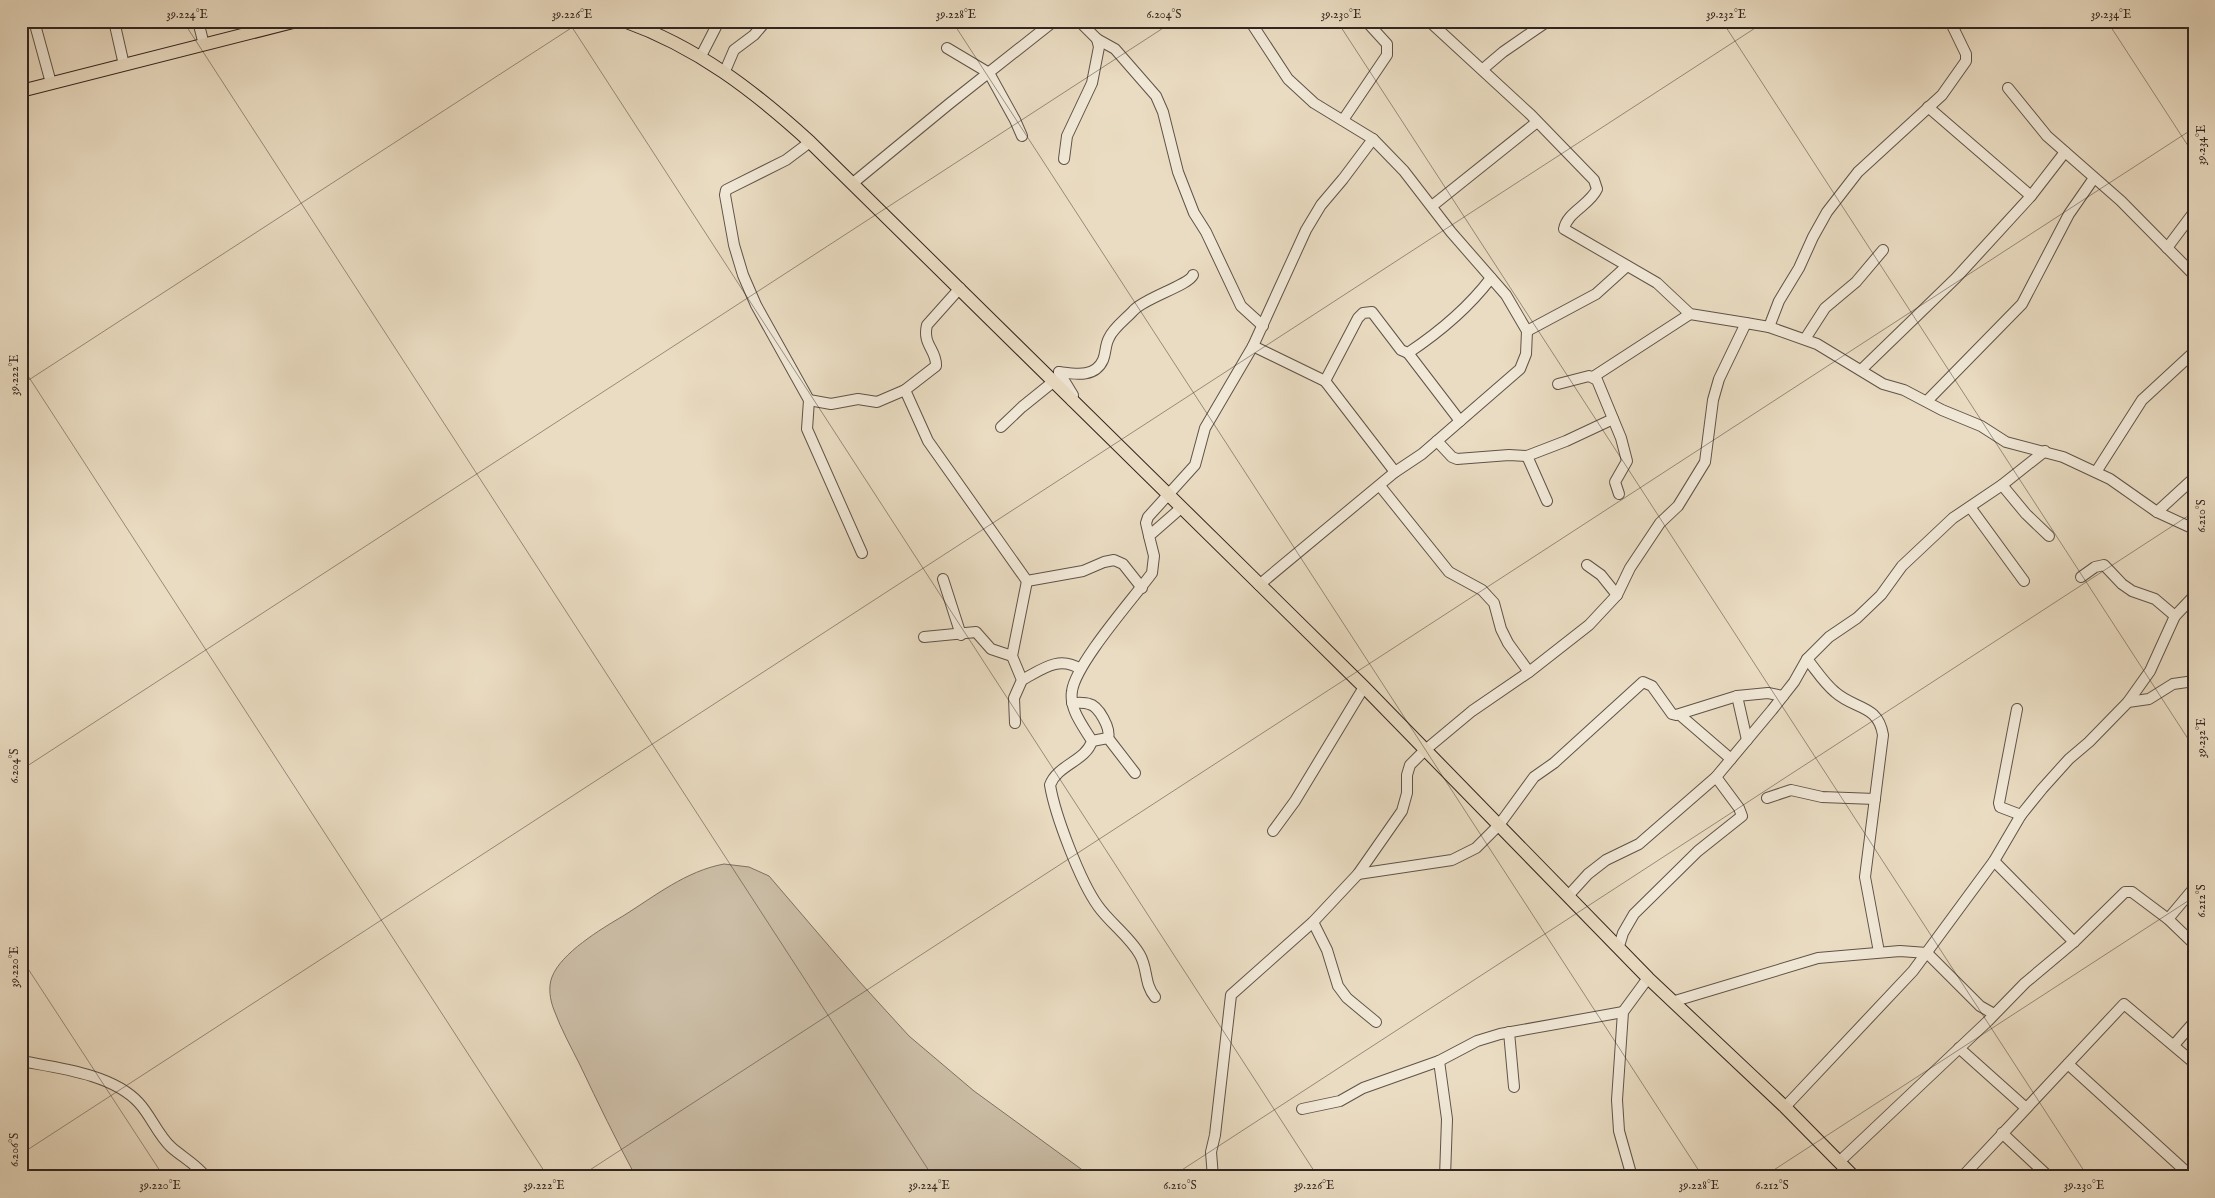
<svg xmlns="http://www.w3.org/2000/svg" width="2215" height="1198" viewBox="0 0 2215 1198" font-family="'IM FELL English',serif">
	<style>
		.green { fill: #cbbda6; stroke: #7e7163 }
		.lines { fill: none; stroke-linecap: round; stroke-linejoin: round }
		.minor-casing { stroke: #5f5348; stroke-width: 12 }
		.major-casing { stroke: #312520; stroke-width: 14 }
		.minor { stroke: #f1e8d7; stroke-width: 10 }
		.major { stroke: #eadcc2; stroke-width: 12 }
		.ticks { fill: none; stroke: #312520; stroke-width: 1; stroke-opacity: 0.45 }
		.neatline { fill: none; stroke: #312520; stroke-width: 2 }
		.ticks-label { font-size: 12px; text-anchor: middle; fill: #312520 }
	</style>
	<rect width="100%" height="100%" fill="#eadcc2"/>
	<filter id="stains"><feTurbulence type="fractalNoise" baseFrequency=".004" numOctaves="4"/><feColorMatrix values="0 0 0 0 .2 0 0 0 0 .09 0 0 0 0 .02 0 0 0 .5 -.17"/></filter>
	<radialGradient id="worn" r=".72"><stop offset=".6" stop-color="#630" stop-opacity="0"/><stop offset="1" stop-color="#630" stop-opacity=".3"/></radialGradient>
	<path class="green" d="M724 864 749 867 769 876 858 980 909 1036 974 1091 1092 1177H636C616 1140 598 1103 580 1065 571 1047 561 1029 554 1010 550 1000 548 987 552 977 561 953 601 929 623 916 655 896 686 871 724 864Z"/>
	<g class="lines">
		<defs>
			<g id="minor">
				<path d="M34 21 51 83"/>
				<path d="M114 21 124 65"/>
				<path d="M198 21 204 45"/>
				<path d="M1079 21 1097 39 1115 49 1156 96 1163 112 1178 172 1194 213 1206 232 1241 306 1263 326"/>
				<path d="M1250 21 1288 79 1314 103 1373 139 1404 171 1451 232 1506 295 1527 331 1526 354 1520 369 1422 454 1395 472 1259 585"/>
				<path d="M1429 21 1531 115 1594 180 1597 189C1590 205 1567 212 1564 229L1657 283 1690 314 1746 323"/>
				<path d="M947 48 989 73 1015 120 1022 136"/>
				<path d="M701 56 719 21"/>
				<path d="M1483 69 1503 52 1548 21"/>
				<path d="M725 71 734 50 754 35 766 21"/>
				<path d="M2008 88 2047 136 2121 201 2194 275"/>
				<path d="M1343 120 1387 55V44L1366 21"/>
				<path d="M810 142 786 160 726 190 725 195 734 245 743 275 756 305 809 400 807 429 862 553"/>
				<path d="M1064 159 1067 136 1092 83 1099 47 1097 39"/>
				<path d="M853 183 949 104 1054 21"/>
				<path d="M2031 196 2065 152"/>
				<path d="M1432 206 1537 122"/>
				<path d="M2167 248 2194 212"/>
				<path d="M960 288 927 325C922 345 937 350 936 366L905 390 928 441 1027 581 1083 571 1104 562 1114 560 1123 564 1142 588"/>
				<path d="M1769 327 1817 344 1883 384 1904 390 1942 410 1981 426 2006 442 2063 457 2110 479 2157 512 2194 529"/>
				<path d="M1527 331 1596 294 1627 266"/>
				<path d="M1805 339 1825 308 1856 282 1883 250"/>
				<path d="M1253 346 1325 381 1358 318 1363 313 1372 312 1401 350 1408 353C1438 333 1469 307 1491 278"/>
				<path d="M1408 353 1460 421"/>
				<path d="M1861 370 1956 278 2031 196 1928 107"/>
				<path d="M1059 372C1075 374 1095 378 1103 360 1106 353 1105 345 1109 338 1113 328 1127 318 1134 310 1145 298 1189 285 1193 275"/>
				<path d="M1059 372 1073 395 1072 401"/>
				<path d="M1593 377 1690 314"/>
				<path d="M1325 381 1395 472"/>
				<path d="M1558 384 1589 376 1597 380 1621 438 1627 461 1615 482 1619 494"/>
				<path d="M809 400 831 404 858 399 877 402 905 390"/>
				<path d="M1927 401 2022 304 2069 214 2094 178"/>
				<path d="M1001 427 1022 407 1053 382"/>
				<path d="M1437 441 1452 457 1457 459 1509 455 1527 456 1566 441 1613 419"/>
				<path d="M1527 456 1547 501"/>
				<path d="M2096 472 2142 400 2194 352"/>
				<path d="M2002 485 2026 514 2049 536"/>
				<path d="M1380 486 1449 572 1482 590 1494 603 1501 629 1508 643 1529 672"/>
				<path d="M1970 507 2024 581"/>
				<path d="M2157 512 2194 478"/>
				<path d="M1149 536 1146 523 1148 517 1195 465 1205 428 1253 346 1306 230 1321 205 1343 179 1373 139"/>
				<path d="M1587 565 1601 575 1617 595"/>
				<path d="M2081 577 2095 567 2104 565 2122 584 2132 591 2155 599 2175 616"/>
				<path d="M943 579 961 635"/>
				<path d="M924 637 976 632 991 649 1012 656"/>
				<path d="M1807 659C1816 670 1824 683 1835 692 1855 710 1878 704 1883 735L1865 877 1879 952"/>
				<path d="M1022 680C1041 670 1059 655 1080 669"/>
				<path d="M1737 696 1747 740"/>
				<path d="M2128 702 2149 699 2173 684 2194 681"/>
				<path d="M1072 703C1078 703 1084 702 1089 704 1099 706 1111 729 1108 738"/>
				<path d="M2017 709 1999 803 2000 807 2021 815"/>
				<path d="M1680 715 1731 759"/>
				<path d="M1015 723 1014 698 1022 680 1012 656 1027 581"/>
				<path d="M1092 741 1108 738 1135 773"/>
				<path d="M1767 798 1791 790 1822 797 1875 799"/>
				<path d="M1273 831 1295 801 1364 687"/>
				<path d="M1994 861 2074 942"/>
				<path d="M1358 874 1452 860 1476 848 1499 825 1534 777 1554 763 1643 682 1652 686 1672 714 1676 715 1737 696 1768 693 1783 696"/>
				<path d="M2194 888 2168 919 2194 944"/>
				<path d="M1568 896 1588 874 1606 860 1639 844 1716 777 1772 710 1794 682 1807 659 1829 637 1857 618 1881 595 1902 566 1953 518 2002 485 2045 451"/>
				<path d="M1313 922 1327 950 1338 986 1347 998 1376 1022"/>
				<path d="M1619 946 1623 933 1634 914 1698 851 1742 816 1739 808 1716 777"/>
				<path d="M1155 997C1144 984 1148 969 1140 955 1130 937 1110 923 1098 906 1080 881 1055 815 1050 785 1057 765 1086 761 1092 741 1083 726 1069 709 1072 691 1076 663 1133 599 1152 573L1154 556 1149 536 1181 508"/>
				<path d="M1675 1001 1818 958 1900 951 1927 953 1980 1006 1994 1014"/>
				<path d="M1509 1032 1514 1087"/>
				<path d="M2174 1045 2194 1022"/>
				<path d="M1959 1048 2026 1108"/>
				<path d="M21 1061C58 1068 113 1074 139 1103 151 1116 158 1135 171 1147 182 1157 196 1164 206 1177"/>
				<path d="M1439 1061 1477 1041 1500 1034 1623 1012"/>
				<path d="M2068 1064 2192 1177"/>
				<path d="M1785 1107 1913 971 1994 861 2021 815 2042 789 2069 759 2089 742 2128 702 2150 671 2175 616 2194 596"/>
				<path d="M1302 1109 1340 1101 1363 1088 1439 1061 1447 1119 1445 1177"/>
				<path d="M2002 1133 2049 1177"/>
				<path d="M1840 1161 1988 1021 2025 983 2074 942 2125 892H2132L2168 919"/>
				<path d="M1213 1177 1211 1152 1215 1135 1231 995 1313 922 1358 874 1402 811 1407 793V775L1410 765 1424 751 1472 711 1529 672 1589 625 1617 595 1630 568 1660 523 1678 506 1705 462 1713 400 1719 379 1746 323 1769 327 1779 301 1799 268 1813 237 1827 212 1858 172 1942 95 1966 61V54L1950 21"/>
				<path d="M1632 1177 1619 1131 1617 1100 1623 1012 1648 978"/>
				<path d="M1962 1177 2124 1004 2194 1063"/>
			</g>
			<g id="major">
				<path d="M624 21C697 47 753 90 810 142L1364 687 1648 978 1785 1107 1854 1177"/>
				<path d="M21 91 297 21"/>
			</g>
		</defs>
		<use href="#minor" class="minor-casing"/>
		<use href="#major" class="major-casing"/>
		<use href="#minor" class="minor"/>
		<use href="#major" class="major"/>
	</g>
	<path class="ticks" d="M183 21 933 1177M568 21 1318 1177M952 21 1703 1177M1337 21 2088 1177M1722 21 2194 748M2107 21 2194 155M21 365 548 1177M21 385 582 21M21 770 1174 21M21 958 164 1177M21 1154 1766 21M579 1177 2194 128M1171 1177 2194 512M1763 1177 2194 897"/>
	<rect width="2215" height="1198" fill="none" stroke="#eadcc2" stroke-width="55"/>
	<rect x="28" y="28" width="2160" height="1142" class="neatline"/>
	<g class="ticks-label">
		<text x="187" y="18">39.224°E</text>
		<text x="572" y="18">39.226°E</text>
		<text x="956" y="18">39.228°E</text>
		<text x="1164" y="18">6.204°S</text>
		<text x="1341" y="18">39.230°E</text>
		<text x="1726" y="18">39.232°E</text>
		<text x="2111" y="18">39.234°E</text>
		<text transform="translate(2201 145) rotate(-90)" y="4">39.234°E</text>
		<text transform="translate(14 375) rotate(-90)" y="4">39.222°E</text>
		<text transform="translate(2201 516) rotate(-90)" y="4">6.210°S</text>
		<text transform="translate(2201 738) rotate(-90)" y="4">39.232°E</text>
		<text transform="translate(14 766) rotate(-90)" y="4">6.204°S</text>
		<text transform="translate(2201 901) rotate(-90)" y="4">6.212°S</text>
		<text transform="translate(14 967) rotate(-90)" y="4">39.220°E</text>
		<text transform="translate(14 1150) rotate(-90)" y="4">6.206°S</text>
		<text x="160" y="1189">39.220°E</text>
		<text x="544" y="1189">39.222°E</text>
		<text x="929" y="1189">39.224°E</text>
		<text x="1180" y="1189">6.210°S</text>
		<text x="1314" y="1189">39.226°E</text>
		<text x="1699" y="1189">39.228°E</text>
		<text x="1772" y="1189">6.212°S</text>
		<text x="2084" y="1189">39.230°E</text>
	</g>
	<rect width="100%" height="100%" filter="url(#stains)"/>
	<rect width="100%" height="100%" fill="url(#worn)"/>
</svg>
